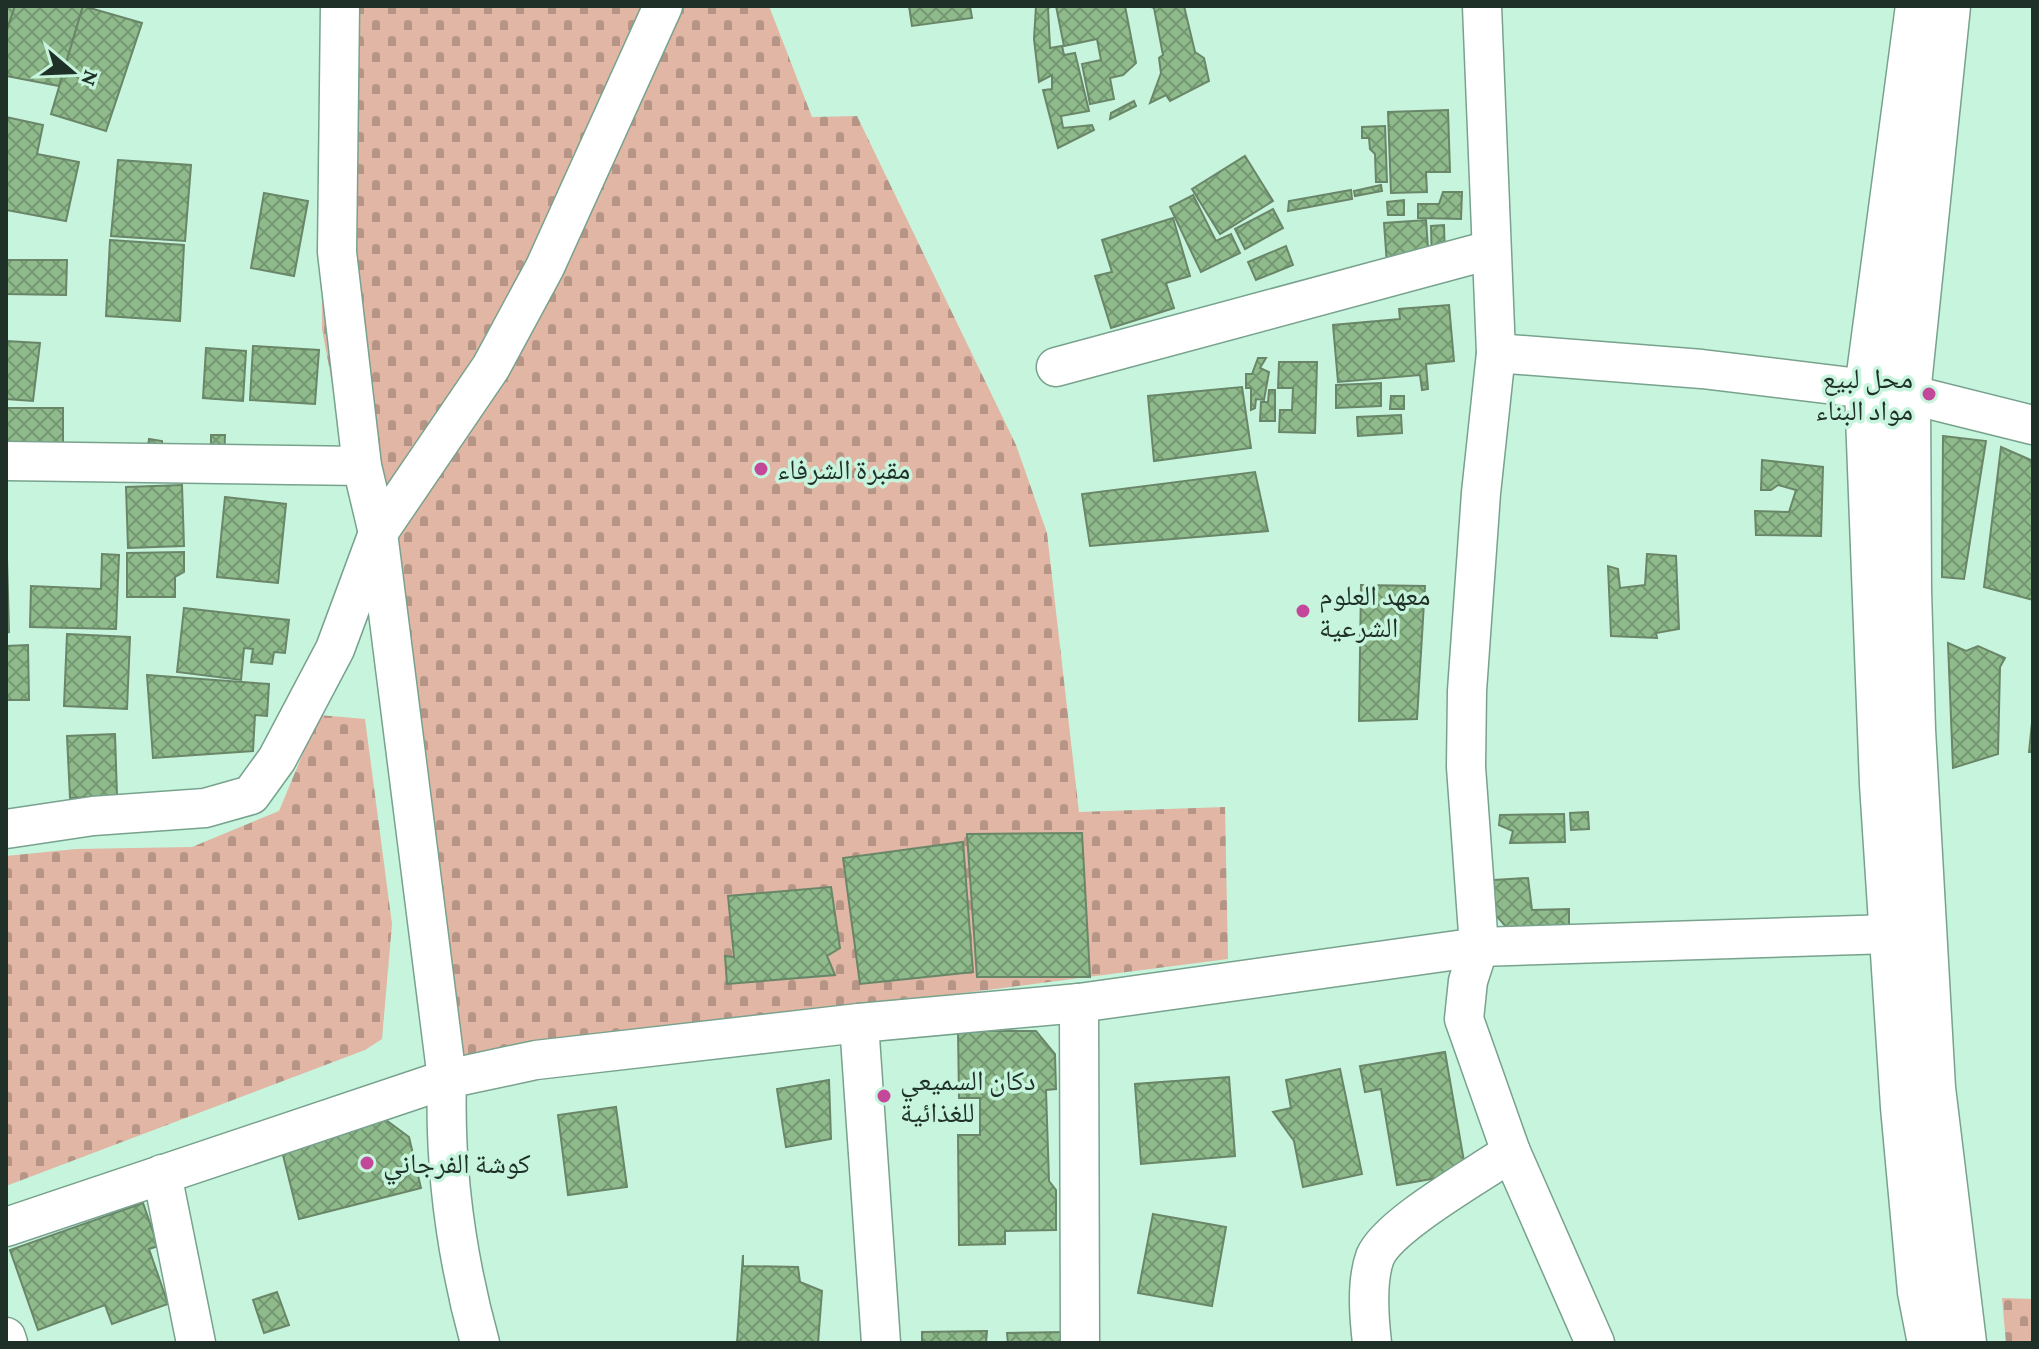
<svg xmlns="http://www.w3.org/2000/svg" width="2039" height="1349" viewBox="0 0 2039 1349" font-family="'Crimson Pro','Noto Naskh Arabic',serif">
	<style>
		.cemetery { fill: url(#cemetery-stones) }
		.building { fill: url(#building-cross-hatch); stroke: #6a8668; stroke-width: 2 }
		.lines { fill: none; stroke-linecap: round; stroke-linejoin: round }
		.minor-casing { stroke: #78a28d; stroke-width: 41 }
		.major-casing { stroke: #78a28d; stroke-width: 47 }
		.minor { stroke: #fff; stroke-width: 38 }
		.major { stroke: #fff; stroke-width: 44 }
		.poi-dot { fill: #c3489a; stroke: #c7f4dd; stroke-width: 3 }
		.labels { text-anchor: middle; stroke-width: 7; stroke-linejoin: round; paint-order: stroke }
		.poi-label { font-size: 28px; fill: #1f3028; stroke: #c7f4dd; text-anchor: start }
	</style>
	<defs>
		<pattern id="cemetery-stones" width="16" height="16" patternUnits="userSpaceOnUse" patternTransform="scale(2)"><rect width="16" height="16" fill="#e1b6a4"/><path d="M2 7V4a2 2 0 0 1 4 0v3zM10 15v-3a2 2 0 0 1 4 0v3z" fill="#b69486"/></pattern>
		<pattern id="building-cross-hatch" width="8" height="8" patternUnits="userSpaceOnUse" patternTransform="scale(2)"><rect width="8" height="8" fill="#8fbb8c"/><path d="M0 0l8 8M0 8l8-8" fill="none" stroke="#749872"/></pattern>
	</defs>
	<rect width="100%" height="100%" fill="#c7f4dd"/>
	<g class="cemetery">
		<path d="M321 6H769L812 117 857 116 1016 445 1047 533 1079 812 1225 807 1228 959 437 1061 353 496 322 329Z"/>
		<path d="M319 715 365 719 392 924 382 1039 365 1050 6 1186V856L76 849 192 847 279 811Z"/>
		<path d="M2002 1298 2033 1299V1343H2006Z"/>
	</g>
	<g class="building">
		<path d="M6 6H15L6 33Z"/>
		<path d="M15 6H83L59 86 6 76V33Z"/>
		<path d="M83 6 142 23 106 131 51 114Z"/>
		<path d="M909 6H970L972 18 912 26Z"/>
		<path d="M1036 6H1053L1048 8 1050 48 1062 46 1064 55 1075 53 1089 111 1061 116 1063 128 1092 125 1094 130 1058 148 1043 90 1052 89V75L1039 82 1034 39Z"/>
		<path d="M1056 6H1125L1136 63 1123 75 1110 78 1114 99 1090 104 1082 64 1101 60 1097 39 1064 46Z"/>
		<path d="M1149 6H1184L1195 52 1204 58 1209 81 1170 101 1166 95 1150 103 1161 73 1159 58 1163 55 1154 8Z"/>
		<path d="M1134 101 1136 106 1110 119 1111 113Z"/>
		<path d="M1448 110 1450 172H1426L1427 192 1391 193 1388 112Z"/>
		<path d="M6 117 43 125 37 154 79 162 66 221 6 210Z"/>
		<path d="M1385 126 1387 182H1376L1375 154 1370 149 1369 138H1362V127Z"/>
		<path d="M1245 156 1273 201 1220 234 1192 189Z"/>
		<path d="M118 160 191 165 185 241 111 236Z"/>
		<path d="M1381 185 1382 191 1355 196 1354 191Z"/>
		<path d="M1351 190 1352 199 1288 211 1289 201Z"/>
		<path d="M1443 192H1462L1461 219 1418 218V204H1439Z"/>
		<path d="M264 193 308 201 294 276 251 268Z"/>
		<path d="M1193 195 1216 241 1231 234 1240 253 1201 272 1170 207Z"/>
		<path d="M1404 200V215H1388L1387 202Z"/>
		<path d="M1273 209 1283 228 1245 249 1235 229Z"/>
		<path d="M1173 218 1190 276 1166 283 1174 308 1111 328 1095 276 1112 272 1102 240Z"/>
		<path d="M1426 220 1429 262 1387 265 1384 223Z"/>
		<path d="M1444 225 1445 259 1432 263 1431 226Z"/>
		<path d="M110 240 184 245 180 321 106 316Z"/>
		<path d="M1286 246 1293 265 1256 280 1248 262Z"/>
		<path d="M6 260H67L66 295 6 294Z"/>
		<path d="M1449 305 1454 361 1426 364 1428 389 1422 390 1420 375 1338 382 1333 325 1400 319 1399 309Z"/>
		<path d="M6 341 40 343 33 401 6 399Z"/>
		<path d="M253 346 319 350 315 404 250 400Z"/>
		<path d="M206 348 246 351 243 401 203 398Z"/>
		<path d="M1258 358H1266L1260 368 1269 372 1264 400 1256 399 1255 408 1251 410V388H1246V374H1252Z"/>
		<path d="M1279 362H1317L1315 433 1279 432 1280 410H1292L1293 388H1278Z"/>
		<path d="M1381 383V406L1336 408V385Z"/>
		<path d="M1242 387 1251 448 1154 461 1148 396Z"/>
		<path d="M1269 390H1275V421H1260L1261 402H1268Z"/>
		<path d="M1391 396H1404V409H1390Z"/>
		<path d="M6 408H63V458L6 459Z"/>
		<path d="M1401 415 1402 433 1358 436 1357 417Z"/>
		<path d="M211 435H225L224 462 146 461 149 439 162 441V452H211Z"/>
		<path d="M1943 436 1986 441 1964 579 1942 577Z"/>
		<path d="M2001 447 2033 461V600L1984 587Z"/>
		<path d="M1762 460 1823 467 1821 536 1756 535 1755 511 1789 512 1796 490 1778 485 1771 490H1761Z"/>
		<path d="M1255 472 1268 531 1090 546 1082 494Z"/>
		<path d="M182 485 184 546 128 548 126 487Z"/>
		<path d="M225 497 286 504 278 583 217 577Z"/>
		<path d="M6 520 9 632 6 633Z"/>
		<path d="M184 552V572L175 577V597H127V553Z"/>
		<path d="M102 554 119 555 116 629 30 627 31 586 101 589Z"/>
		<path d="M1647 554 1676 556 1679 629 1656 633 1657 638 1611 636 1608 566 1618 569 1620 588 1645 585Z"/>
		<path d="M1361 585 1425 586 1417 719 1359 721Z"/>
		<path d="M184 608 289 620 285 653 274 652 272 664 251 662 253 649 244 648 241 680 177 672Z"/>
		<path d="M67 634 130 637 127 709 64 706Z"/>
		<path d="M1948 643 1966 651 1978 646 2005 658 2000 667 1998 754 1953 768Z"/>
		<path d="M28 645 29 700H6V646Z"/>
		<path d="M147 675 269 684 267 716 255 715 253 751 153 758Z"/>
		<path d="M2033 713V752H2029Z"/>
		<path d="M115 734 117 796 70 798 67 736Z"/>
		<path d="M1588 812 1589 829 1571 830 1570 813Z"/>
		<path d="M1564 814 1565 842 1510 843 1513 831 1499 825 1500 815Z"/>
		<path d="M1082 833 1090 977H977L967 834Z"/>
		<path d="M963 842 973 972 860 984 843 858Z"/>
		<path d="M1528 878 1532 910 1569 909V939L1519 942 1494 913V880Z"/>
		<path d="M831 887 840 948 827 956 835 975 727 984 725 956 734 957 728 896Z"/>
		<path d="M958 1031H1036L1055 1054 1056 1089 1046 1090 1049 1181 1056 1190V1230L1005 1231V1244L959 1245 958 1135H980V1098H959Z"/>
		<path d="M1445 1052 1466 1173 1397 1185 1381 1089 1365 1092 1360 1066Z"/>
		<path d="M1340 1069 1362 1174 1303 1187 1294 1141 1273 1112 1291 1108 1286 1080Z"/>
		<path d="M1229 1077 1235 1156 1141 1164 1135 1084Z"/>
		<path d="M829 1080 831 1139 786 1147 777 1089Z"/>
		<path d="M616 1107 627 1187 568 1195 558 1115Z"/>
		<path d="M382 1117 409 1137 421 1188 299 1219 280 1143Z"/>
		<path d="M143 1203 158 1246 149 1249 168 1304 112 1324 105 1305 38 1330 10 1250Z"/>
		<path d="M1153 1214 1226 1227 1212 1306 1138 1293Z"/>
		<path d="M743 1255V1266L798 1267 800 1282 822 1291 818 1343H737Z"/>
		<path d="M277 1292 289 1325 264 1333 253 1300Z"/>
		<path d="M987 1331 986 1343H922V1332Z"/>
		<path d="M1067 1332V1343H1008L1007 1333Z"/>
	</g>
	<g class="lines">
		<defs>
			<g id="minor">
				<path d="M340 6 337 252 362 466 378 533 447 1079C444 1169 456 1256 480 1343"/>
				<path d="M1482 6 1496 353 1481 493 1467 691 1466 767 1479 947 1468 981 1464 1019 1511 1152 1595 1343"/>
				<path d="M1496 353 1702 369 1908 394 2033 425"/>
				<path d="M1056 367 1490 250"/>
				<path d="M6 461 362 466"/>
				<path d="M6 829 93 816 205 808 251 795 277 759 335 649 378 533 491 367 545 267 663 6"/>
				<path d="M1079 1003 1080 1343"/>
				<path d="M859 1023 881 1343"/>
				<path d="M162 1174 196 1343"/>
				<path d="M6 1227 447 1079 536 1060 859 1023 1079 1003 1479 947 1922 933"/>
				<path d="M6 1337 8 1343"/>
				<path d="M1372 1343C1369 1317 1366 1282 1375 1257 1388 1225 1480 1174 1511 1152"/>
			</g>
			<g id="major">
				<path d="M1918 6 1867 389 1882 784 1903 1107 1920 1292 1930 1343"/>
				<path d="M1948 6 1908 394 1909 590 1913 730 1933 1088 1964 1343"/>
			</g>
		</defs>
		<use href="#minor" class="minor-casing"/>
		<use href="#major" class="major-casing"/>
		<use href="#minor" class="minor"/>
		<use href="#major" class="major"/>
	</g>
	<g class="poi-dot">
		<circle cx="1929" cy="394" r="8"/>
		<circle cx="761" cy="469" r="8"/>
		<circle cx="1303" cy="611" r="8"/>
		<circle cx="884" cy="1096" r="8"/>
		<circle cx="367" cy="1163" r="8"/>
	</g>
	<g class="labels">
		<g class="poi-label">
			<text x="1913" y="388" text-anchor="end">محل لبيع<tspan x="1913" dy="32">مواد البناء</tspan></text>
			<text x="777" y="479">مقبرة الشرفاء</text>
			<text x="1319" y="605">معهد العلوم<tspan x="1319" dy="32">الشرعية</tspan></text>
			<text x="900" y="1090">دكان السميعي<tspan x="900" dy="32">للغذائية</tspan></text>
			<text x="383" y="1173">كوشة الفرجاني</text>
		</g>
	</g>
	<rect width="2039" height="1349" fill="none" stroke="#1f3028" stroke-width="16"/>
	<g transform="translate(72 72) rotate(109)" stroke="#c7f4dd" stroke-width="6" paint-order="stroke">
	<path d="M0-6L14 30L0 20L-14 30Z" fill="#1f3028"/>
	<text y="-12" font-size="22" font-weight="bold" text-anchor="middle" fill="#1f3028">N</text>
	</g>
</svg>
